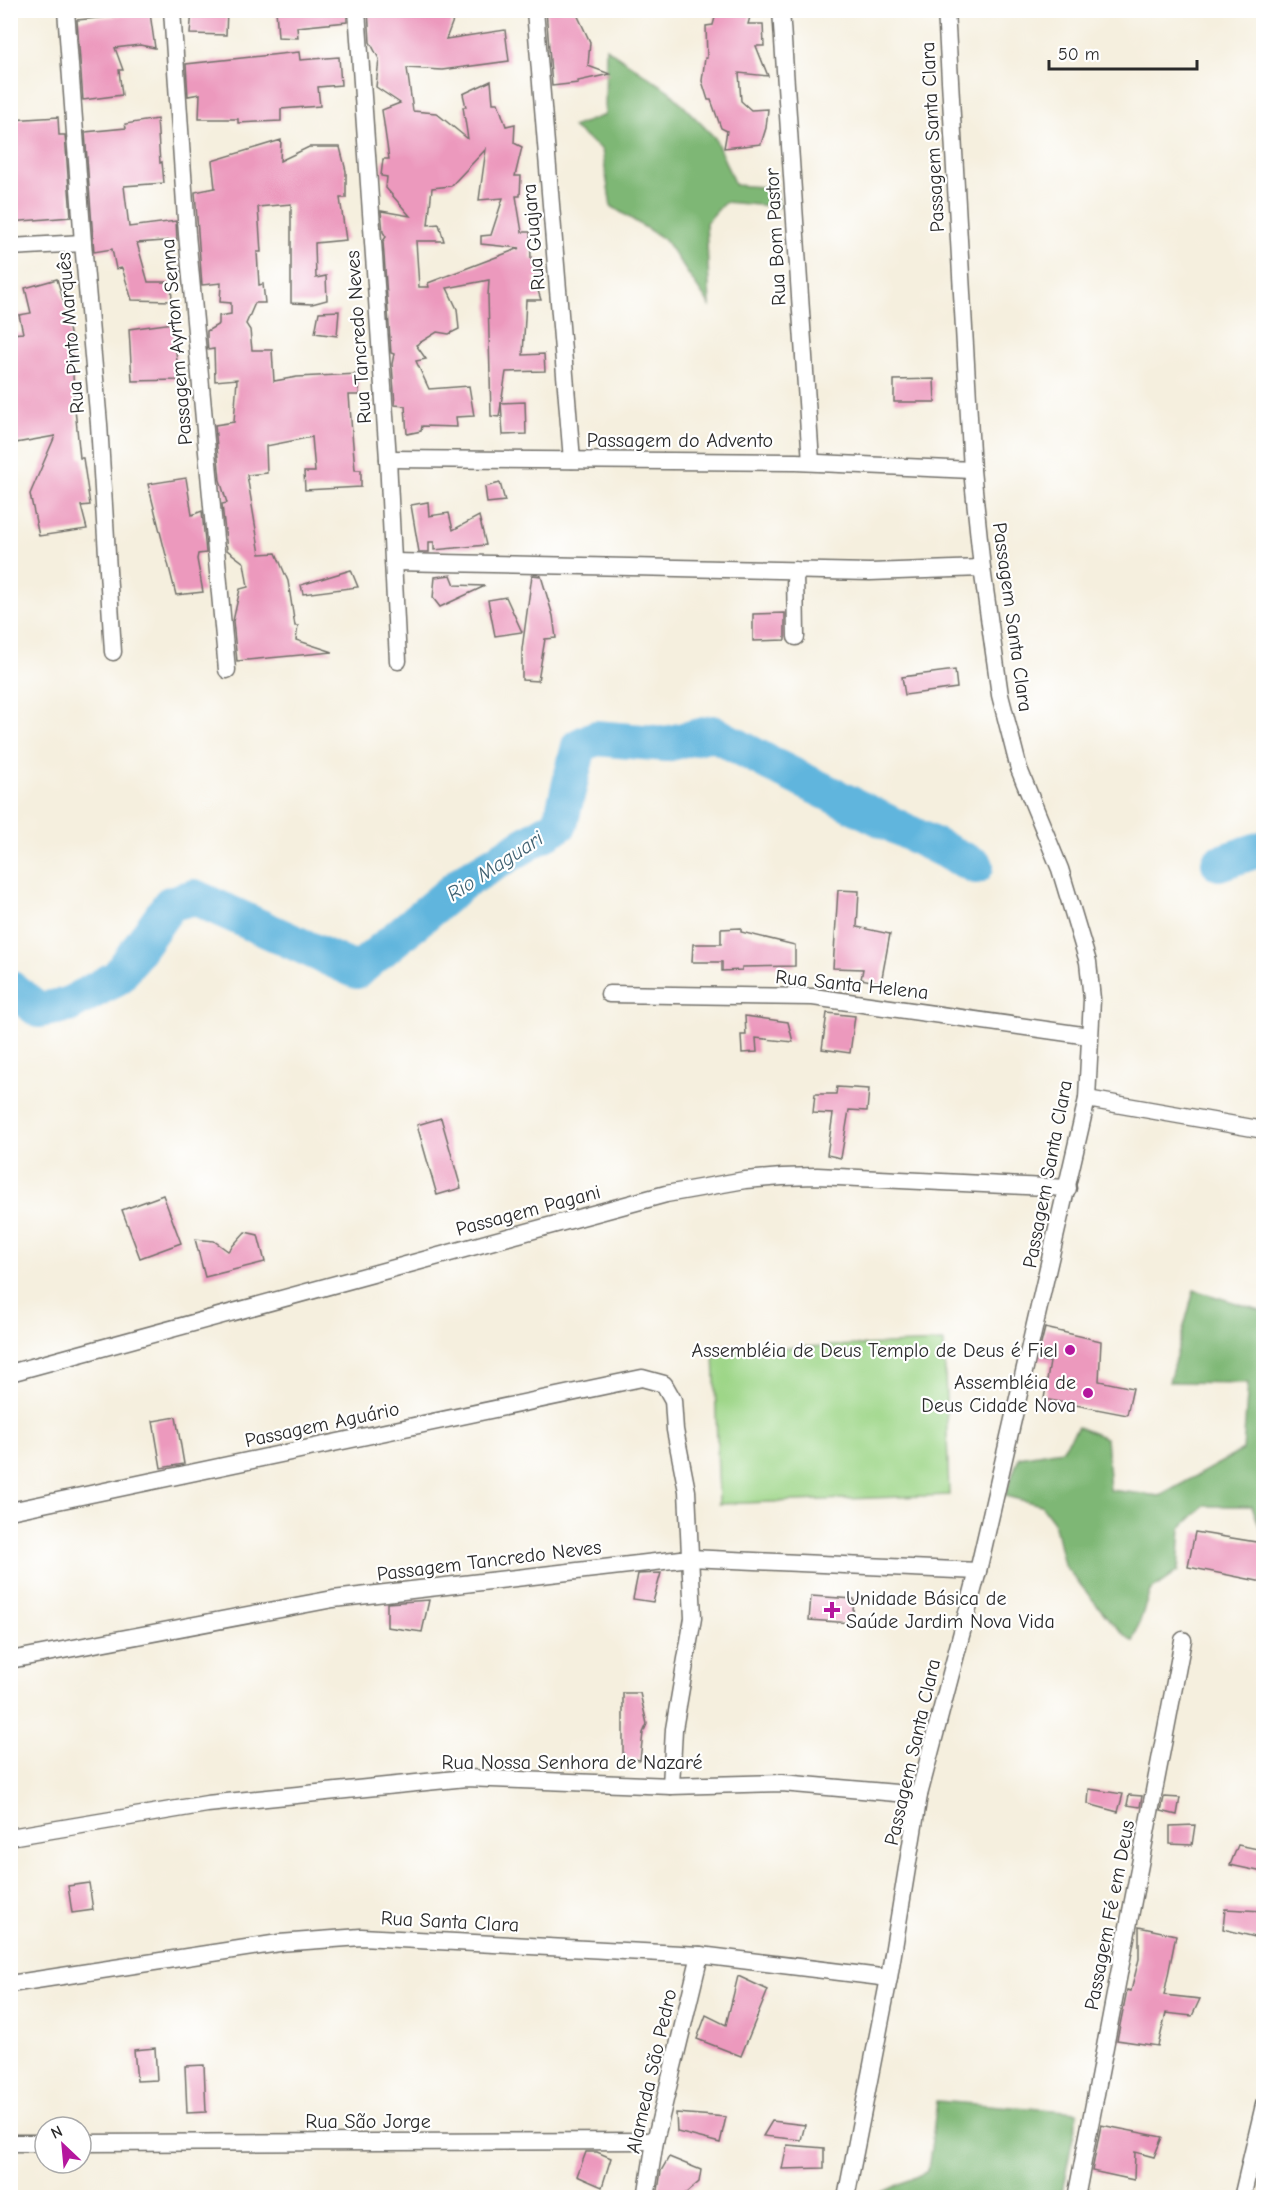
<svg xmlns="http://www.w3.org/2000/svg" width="1274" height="2208" viewBox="0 0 1274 2208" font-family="'Comic Neue',sans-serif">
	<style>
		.green { fill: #9ed688; stroke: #64805a; stroke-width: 1.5 }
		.forest { fill: #7eb774; stroke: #547150; stroke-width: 1.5 }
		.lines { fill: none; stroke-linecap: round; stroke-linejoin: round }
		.river { stroke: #61b5dd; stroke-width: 36 }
		.building { fill: #ec99bd; fill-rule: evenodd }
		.street-casing { stroke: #72706a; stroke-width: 19 }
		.street { stroke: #fff; stroke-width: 16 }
		.poi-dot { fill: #b5179e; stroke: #fff; stroke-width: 2 }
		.labels { text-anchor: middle; stroke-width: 4.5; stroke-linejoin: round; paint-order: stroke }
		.street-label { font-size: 20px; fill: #2b2b2b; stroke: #fff }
		.poi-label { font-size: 20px; fill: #2b2b2b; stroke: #fff; text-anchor: end }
		.water-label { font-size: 21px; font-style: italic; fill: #416272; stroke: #fff }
	</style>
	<rect width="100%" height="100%" fill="#fff"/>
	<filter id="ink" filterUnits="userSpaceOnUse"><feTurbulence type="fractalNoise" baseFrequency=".0167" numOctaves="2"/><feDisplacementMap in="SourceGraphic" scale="12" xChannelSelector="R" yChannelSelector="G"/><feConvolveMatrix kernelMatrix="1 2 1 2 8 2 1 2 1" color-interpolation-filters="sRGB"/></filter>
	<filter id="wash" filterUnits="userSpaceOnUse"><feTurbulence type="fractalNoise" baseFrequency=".008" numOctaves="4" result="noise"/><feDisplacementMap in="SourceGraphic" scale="24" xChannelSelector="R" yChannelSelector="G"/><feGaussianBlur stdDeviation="1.35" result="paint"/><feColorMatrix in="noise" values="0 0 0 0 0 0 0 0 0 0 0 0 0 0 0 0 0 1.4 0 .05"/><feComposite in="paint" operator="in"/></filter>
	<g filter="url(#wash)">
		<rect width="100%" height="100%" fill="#f5efde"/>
		<path class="green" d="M944 1342 949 1495 719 1504 714 1350Z"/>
		<g class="forest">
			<path d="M606 48 669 91 715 138 735 185 776 188 780 207 725 202 706 223 710 306 665 240 611 206 602 150 572 127 605 115Z"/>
			<path d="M1194 1290 1263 1311V1536L1252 1506H1204L1181 1528 1178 1571 1150 1591 1133 1642 1111 1622 1064 1565 1054 1522 1041 1505 1005 1496 1019 1457 1062 1450 1078 1427 1106 1438 1110 1490 1160 1496 1243 1450 1248 1383 1169 1382Z"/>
			<path d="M937 2101 1078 2112 1061 2197H872L928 2171Z"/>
		</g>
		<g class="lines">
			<g class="river">
				<path d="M1219 863 1264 848"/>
				<path d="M10 988 39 1010 68 1005 118 977 170 904 194 897 357 971 463 882 560 824 579 746 596 738 666 744 713 733 778 768 976 866"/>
			</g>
		</g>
		<g id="blocks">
			<g class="building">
				<path d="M192 10H227L226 35 190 34Z"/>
				<path d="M276 10H347V22L297 27 298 38 278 37Z"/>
				<path d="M368 10H457L446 39 505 30 509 61 442 70 407 68 413 111 436 113 468 139 463 107H466L463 94 491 81 493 103H498L506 126 515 124 514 143 522 147 515 176H521L520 196H516L522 232H530L531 259 541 260 544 278H534L541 300H526L523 355 544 354 545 371 506 372 499 417 491 416 488 296 489 280 447 288 457 309 459 329 449 334 437 332 416 345 426 359 416 361 429 389 469 386 474 416 456 417 457 427 422 426 421 431 407 434 405 406 395 405 392 364 394 354 391 353 383 241 386 237 383 232 381 211 410 216 386 188 387 177 381 176 383 159H389L382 110 400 103 376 87 379 59 370 42ZM486 149 479 200 503 198 491 235 481 236V244L520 248 428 283 429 287H419L416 241H444L439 224 428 225 432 188 451 186Z"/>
				<path d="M546 10H575L590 42 588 66 610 74 578 81V83L552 86Z"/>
				<path d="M717 10H752L748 24H763L764 46H756L768 76 739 73 741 101 751 110 768 109 766 128 761 144 724 148 727 131 721 128 711 100H708L702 81 705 58H707L706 26 713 25Z"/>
				<path d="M150 13 155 48 140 45 115 48 123 70H119L122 95 83 100 77 20Z"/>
				<path d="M299 52 300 60 339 57 341 85 318 87 320 106 281 109V121L238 123V119H199L200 94 188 96 186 64Z"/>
				<path d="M58 117 59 135H65L71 217 10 222V120Z"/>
				<path d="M157 119 160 163 162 162 164 183 124 186 129 227 176 221 177 240 137 243 148 282H171L172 301 132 300 122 268 116 269 112 249 94 252 85 132 126 128 125 124Z"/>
				<path d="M281 140 280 161 309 147H340L346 171V198H340L346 240 315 243 316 278 326 276 327 300 312 304 291 303V204L258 207 261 252H257L259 285 263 284 265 303H255L246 324 250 330 252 350H272L274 381 297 377 358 374 359 395H349L355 470H361V487L305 490 304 472H315L312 437 266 446 267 473 247 475 260 554 276 553 288 581 295 626H298L296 640 333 652 237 661 233 621 240 589 248 587 244 563 227 550 222 504 227 503 220 480 215 425 234 422 237 379 215 381 214 349 208 350 207 338V331L219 324V316L231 314V303L220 302 221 283 202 285 195 192 215 188 212 161Z"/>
				<path d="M57 279 65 306 71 339 75 409 80 458H83L90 505 81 506 87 529 39 536 30 494 55 436 10 444V334L23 333 19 315 31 313 25 288Z"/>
				<path d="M339 311 337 336 315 333 319 312Z"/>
				<path d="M173 323 179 380 132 381 129 329Z"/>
				<path d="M934 379 935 402H894V380Z"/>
				<path d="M525 402 526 434 503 435 501 403Z"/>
				<path d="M186 478 192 515 202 511 206 553 198 554 197 559 203 592 176 595 148 484Z"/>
				<path d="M500 483 505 501 487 503 485 487Z"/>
				<path d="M428 502 429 516 449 513 453 530 479 516 486 545 434 550V542H429V552H419L411 505Z"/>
				<path d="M351 570 358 587 303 594 301 585Z"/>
				<path d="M451 575 455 585 485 586 440 607 433 598 435 577Z"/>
				<path d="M532 575 541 576 553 616 556 638 545 639 538 681 522 680V649Z"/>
				<path d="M506 597 522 632 495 636 488 600Z"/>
				<path d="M785 613V640L753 641V614Z"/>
				<path d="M955 670 957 688 905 695 902 677Z"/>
				<path d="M838 890 859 891 857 927 890 934 881 983 861 979 863 969 833 968Z"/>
				<path d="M741 928V932L795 945V966L742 967V970L722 971V962H692L693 944H721V929Z"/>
				<path d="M827 1013 855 1016 850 1053 822 1049Z"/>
				<path d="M745 1016 788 1022 793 1042 756 1038 757 1052 742 1053 741 1035H746Z"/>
				<path d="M837 1087 869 1089 867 1111 849 1110 841 1158 827 1155 833 1114 813 1113 815 1094H836Z"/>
				<path d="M441 1118 461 1188 437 1195 417 1125Z"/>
				<path d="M163 1195 181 1243 140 1258 122 1210Z"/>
				<path d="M245 1232 258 1235 265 1262 205 1277 195 1239 214 1241 228 1251Z"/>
				<path d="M1045 1328 1101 1341 1099 1381 1133 1388 1127 1415 1044 1399 1050 1362 1037 1360Z"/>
				<path d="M176 1417 184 1464 161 1468 153 1421Z"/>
				<path d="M1195 1532 1262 1543 1263 1582 1188 1567Z"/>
				<path d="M661 1573 653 1602 633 1599 638 1574Z"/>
				<path d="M811 1596 854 1599 852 1623 809 1620Z"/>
				<path d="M429 1600 422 1632 387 1627V1603Z"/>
				<path d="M623 1693H640L647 1724 643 1733 640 1760 623 1757Z"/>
				<path d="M1089 1789 1123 1794 1118 1812 1088 1804Z"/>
				<path d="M1129 1795 1142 1796 1140 1807 1127 1805Z"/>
				<path d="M1164 1797 1180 1798 1177 1815 1161 1811Z"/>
				<path d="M1195 1825 1192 1845 1170 1844V1826Z"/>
				<path d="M1238 1845 1263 1850V1872L1230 1865Z"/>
				<path d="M89 1883 93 1910 72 1913 68 1886Z"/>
				<path d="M1225 1909 1263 1911V1939L1223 1929Z"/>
				<path d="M1139 1927 1176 1935 1164 1995 1200 1999 1192 2016 1166 2013 1158 2046 1117 2040 1127 1990 1131 1991 1139 1959Z"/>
				<path d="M738 1976 768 1990 741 2056 697 2039 706 2015 726 2025Z"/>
				<path d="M155 2048 157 2080 137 2081 134 2050Z"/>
				<path d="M204 2065 206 2112 187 2113 185 2066Z"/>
				<path d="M676 2113 726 2117 720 2143 677 2132Z"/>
				<path d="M772 2121 805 2125 801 2140 763 2136Z"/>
				<path d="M1101 2125 1162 2137 1154 2157 1135 2152 1134 2180 1092 2171Z"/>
				<path d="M787 2145 824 2148V2168L782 2169Z"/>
				<path d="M586 2152H597L611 2158 602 2187 577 2176Z"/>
				<path d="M669 2157 701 2170 699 2182 680 2198 657 2197 661 2171Z"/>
			</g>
		</g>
	</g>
	<g filter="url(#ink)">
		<use href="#blocks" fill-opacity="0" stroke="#72706a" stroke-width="1.5"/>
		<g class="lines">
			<defs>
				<g id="street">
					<path d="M66 10 83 243 99 424 113 652"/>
					<path d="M172 10 187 234 227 670"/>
					<path d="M357 10 388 459 398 661"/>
					<path d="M535 10 572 460"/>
					<path d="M781 10 811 462"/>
					<path d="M10 247 83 243"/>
					<path d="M388 459 796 462 972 470"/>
					<path d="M394 562 870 572 982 568"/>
					<path d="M795 570 796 637"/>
					<path d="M609 994 813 997 1089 1036"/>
					<path d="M1087 1099 1264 1130"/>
					<path d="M10 1373 666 1194 745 1180 782 1177 817 1176 1068 1188"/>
					<path d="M10 1511 642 1378 664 1384 673 1400 675 1430 687 1491 693 1618 674 1729 671 1786"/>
					<path d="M10 1660 333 1599 690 1558 978 1571"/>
					<path d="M10 1837 207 1804 466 1778 671 1786 782 1783 919 1795"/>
					<path d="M10 1984 279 1943 361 1937 700 1955 889 1978"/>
					<path d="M10 2143H45"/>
					<path d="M81 2143 655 2141"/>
					<path d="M646 2198 655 2141 700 1955"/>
					<path d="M846 2198 889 1978 919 1795 978 1571 1087 1099 1092 999 1088 962 1060 869 1019 769 1000 695 982 568 972 470 946 10"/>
					<path d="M1076 2198 1183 1640"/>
					<path d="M1242 2198 1264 2105"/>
				</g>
			</defs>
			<use href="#street" class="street-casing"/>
			<use href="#street" class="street"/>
		</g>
	</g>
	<g class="poi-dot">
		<circle cx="1070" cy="1350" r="6"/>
		<circle cx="1088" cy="1393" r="6"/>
		<path d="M829 1601h6v6h6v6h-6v6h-6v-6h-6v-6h6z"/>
	</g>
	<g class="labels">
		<g class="street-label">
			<text transform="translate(932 137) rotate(-93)" y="7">Passagem Santa Clara</text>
			<text transform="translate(533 237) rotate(-95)" y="7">Rua Guajara</text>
			<text transform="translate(775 237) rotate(-93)" y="7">Rua Bom Pastor</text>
			<text transform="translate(70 333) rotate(-95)" y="7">Rua Pinto Marquês</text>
			<text transform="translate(358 337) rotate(-94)" y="7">Rua Tancredo Neves</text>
			<text transform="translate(176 342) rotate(-95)" y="7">Passagem Ayrton Senna</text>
			<text x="680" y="447">Passagem do Advento</text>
			<text transform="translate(1013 617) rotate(82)" y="7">Passagem Santa Clara</text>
			<text transform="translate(852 984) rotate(6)" y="7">Rua Santa Helena</text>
			<text transform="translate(1047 1174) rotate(-79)" y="7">Passagem Santa Clara</text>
			<text transform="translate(528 1210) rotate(-15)" y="7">Passagem Pagani</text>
			<text transform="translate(322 1424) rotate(-12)" y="7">Passagem Aguário</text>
			<text transform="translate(489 1560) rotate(-7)" y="7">Passagem Tancredo Neves</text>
			<text transform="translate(912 1752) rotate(-77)" y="7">Passagem Santa Clara</text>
			<text x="572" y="1769">Rua Nossa Senhora de Nazaré</text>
			<text transform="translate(1109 1915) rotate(-79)" y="7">Passagem Fé em Deus</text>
			<text transform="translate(450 1921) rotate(3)" y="7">Rua Santa Clara</text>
			<text transform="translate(651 2071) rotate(-77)" y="7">Alameda São Pedro</text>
			<text x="368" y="2128">Rua São Jorge</text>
		</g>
		<g class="poi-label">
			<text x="1058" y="1357">Assembléia de Deus Templo de Deus é Fiel</text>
			<text x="1076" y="1389">Assembléia de<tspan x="1076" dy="23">Deus Cidade Nova</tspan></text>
			<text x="846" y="1605" text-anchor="start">Unidade Básica de<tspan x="846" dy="23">Saúde Jardim Nova Vida</tspan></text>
		</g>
		<g class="water-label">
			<text transform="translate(495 866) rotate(-33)" y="7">Rio Maguari</text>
		</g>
	</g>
	<rect width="1274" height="2208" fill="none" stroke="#fff" stroke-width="36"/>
	<g transform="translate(63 2145) rotate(334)"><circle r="28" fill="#ffffff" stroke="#aaaaaa" stroke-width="1.5"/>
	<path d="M0-4.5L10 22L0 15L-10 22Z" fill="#b5179e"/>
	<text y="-9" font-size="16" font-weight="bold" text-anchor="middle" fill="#2b2b2b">N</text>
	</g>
	<path d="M1049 60v9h148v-9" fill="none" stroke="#2b2b2b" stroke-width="3"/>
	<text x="1058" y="60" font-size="18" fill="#2b2b2b" stroke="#ffffff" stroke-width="4.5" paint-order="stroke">50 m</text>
</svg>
